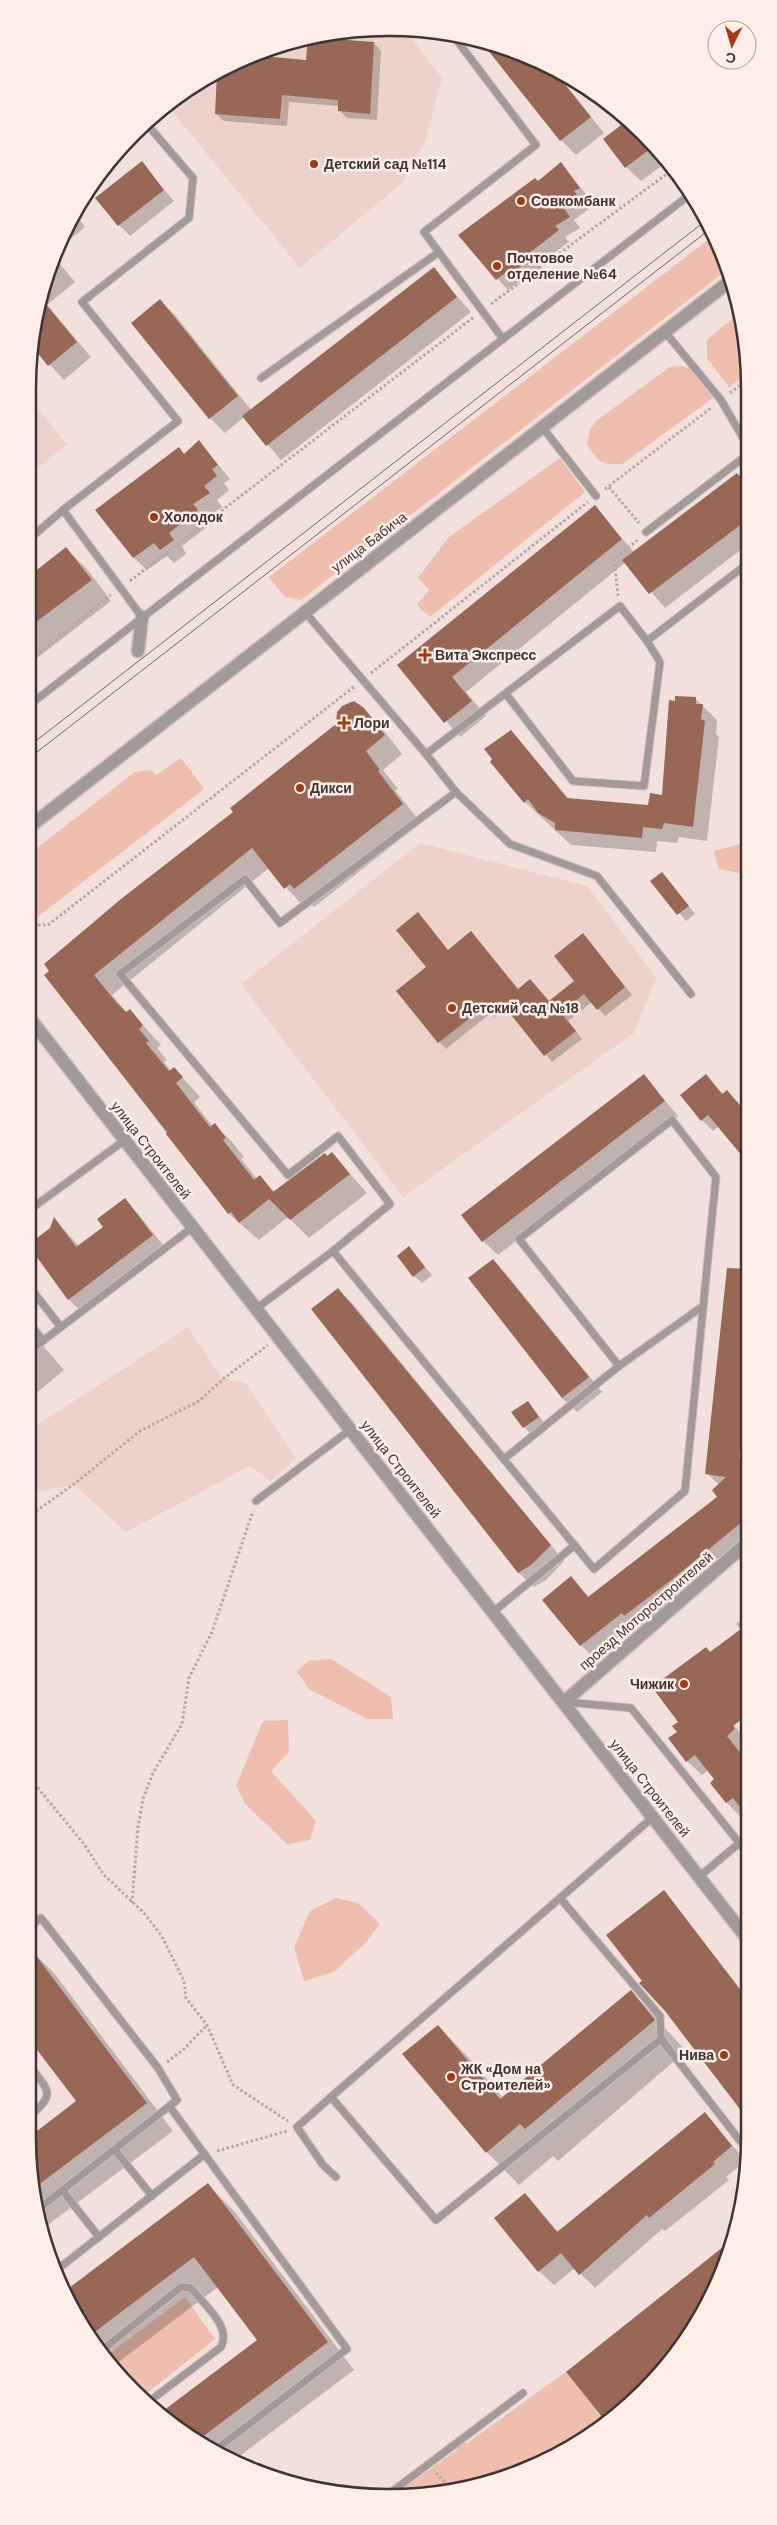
<svg xmlns="http://www.w3.org/2000/svg" width="777" height="2525" viewBox="0 0 777 2525" font-family="'DM Sans',sans-serif">
	<style>
		.built { fill: #ecd2ca }
		.green { fill: #efbeae }
		.shadow { fill: #0003 }
		.building { fill: #996756 }
		.lines { fill: none; stroke-linecap: round; stroke-linejoin: round }
		.service-casing { stroke: #cdbeba; stroke-width: 9 }
		.minor-casing { stroke: #cdbeba; stroke-width: 15 }
		.tertiary-casing { stroke: #cdbeba; stroke-width: 15 }
		.path { stroke: #b5a8a4; stroke-width: 3; stroke-dasharray: 2.5 2.5; stroke-linecap: butt }
		.service { stroke: #a19a98; stroke-width: 7 }
		.minor { stroke: #a19a98; stroke-width: 12 }
		.tertiary { stroke: #a19a98; stroke-width: 12 }
		.tram { stroke: #716764; stroke-width: 1 }
		.poi-dot { fill: #a13b15; stroke: #ffede8; stroke-width: 2 }
		.labels { text-anchor: middle; stroke-width: 5; stroke-linejoin: round; paint-order: stroke }
		.poi-label { font-size: 14px; font-weight: bold; fill: #3d3634; stroke: #ffede8; text-anchor: start }
		.street-label { font-size: 14px; fill: #3d3634; stroke: #ffede8 }
		.rim { fill: none; stroke: #3d3634; stroke-width: 2.5 }
	</style>
	<rect width="100%" height="100%" fill="#f1e0db"/>
	<g class="built">
		<path d="M389 28 405 29 442 78 424 145 402 183 300 268 167 105 188 88 251 55 318 34Z"/>
		<path d="M28 397 67 444 28 476Z"/>
		<path d="M420 843 587 886 656 978 634 1033 403 1197 241 984Z"/>
		<path d="M188 1327 222 1379 246 1383 296 1458 271 1481 250 1466 126 1532 74 1485 28 1493V1431Z"/>
	</g>
	<g class="green">
		<path d="M713 236 722 250 727 270 301 600 285 597 269 577Z"/>
		<path d="M739 313 746 342V374L729 387 707 358V340Z"/>
		<path d="M680 366 689 368 713 398 622 464C600 465 598 462 587 444L590 430 596 421 670 367Z"/>
		<path d="M560 458 585 492 430 617 417 605 429 590 418 578 449 537Z"/>
		<path d="M181 758 204 789 28 924V855L135 772 151 770 156 775Z"/>
		<path d="M747 842V870L740 873 719 869 714 851Z"/>
		<path d="M331 1659 391 1697 393 1719H367L309 1689 297 1672 308 1661Z"/>
		<path d="M288 1720 289 1752 271 1771 316 1821 310 1840 287 1844 246 1805 236 1786 263 1721Z"/>
		<path d="M336 1898 358 1903 380 1924 366 1942 334 1972 304 1981 294 1947 310 1911Z"/>
		<path d="M185 2297 215 2339 142 2397 117 2375 106 2356Z"/>
		<path d="M566 2372 606 2423 589 2437 482 2485 412 2497 393 2496 457 2450 458 2442 467 2443Z"/>
	</g>
	<g class="shadow">
		<path d="M374 43 381 51 377 120 347 118 339 110V106L289 102 287 126 224 121 216 114 218 72 251 55 259 52 258 57 308 61Z"/>
		<path d="M487 46 555 71 604 133 576 155 561 140Z"/>
		<path d="M626 123 660 150 667 162 641 181 626 167 605 139Z"/>
		<path d="M141 163 174 201 130 236 119 225Z"/>
		<path d="M561 164 590 199 585 202 589 209 574 220 580 228 565 237 569 242 538 265 541 269 526 282 523 279 508 290 459 235 538 183Z"/>
		<path d="M75 213 85 227 55 252V250Z"/>
		<path d="M53 256 75 282 47 305 91 357 64 380 32 345 34 318Z"/>
		<path d="M433 269 471 312 281 460 244 417 225 433 210 418 133 323 160 301 175 315 252 411Z"/>
		<path d="M199 442 230 479 224 483 229 490 217 500 222 507 206 518 211 524 182 546 186 554 174 563 167 556 147 570 133 557 179 449 185 455Z"/>
		<path d="M737 474 747 484V545L665 608 626 562 466 692 486 716 460 737 399 665 594 507 634 552Z"/>
		<path d="M66 549 87 569 111 601 28 665V578Z"/>
		<path d="M696 699 717 720 716 734 719 737 707 841 679 837 677 843 657 841 656 852 571 845 525 802 511 731 569 799 649 806 664 796Z"/>
		<path d="M347 704H359L378 723 402 754 383 770 398 789 395 790 421 823 314 907 309 902 303 906 269 868 112 995 127 1013 130 1011 161 1045 157 1048 167 1060 164 1062 171 1071 174 1068 200 1097 194 1102 212 1126 215 1125 233 1143 244 1157 241 1159 257 1179 260 1177 275 1192 332 1154 367 1193 309 1238 288 1217 259 1240 229 1214 45 975 338 725 343 707Z"/>
		<path d="M662 873 695 914 686 921 652 881Z"/>
		<path d="M471 933 518 990 530 980 549 1002 576 982 590 942 632 995 605 1016 592 1002 568 1021 582 1039 552 1062 507 1008 495 1017 491 1013 446 1049 439 1042 448 951Z"/>
		<path d="M644 1076 678 1116 498 1255 483 1241Z"/>
		<path d="M706 1076 723 1094 727 1091 748 1114V1162L719 1126 713 1131 702 1120Z"/>
		<path d="M28 1108 33 1115 28 1120Z"/>
		<path d="M125 1200 139 1215 167 1250 83 1313 68 1299 29 1246 52 1229 55 1220 79 1246 104 1227Z"/>
		<path d="M409 1248 432 1275 422 1283 414 1276Z"/>
		<path d="M493 1260 507 1275 602 1392 577 1412 562 1398Z"/>
		<path d="M728 1269 748 1270V1544L639 1629 636 1626 595 1659 581 1645 571 1578 589 1597 718 1497 719 1485 707 1473Z"/>
		<path d="M338 1290 353 1304 564 1561 546 1580 534 1587 519 1573 313 1309Z"/>
		<path d="M28 1328 64 1370 28 1400Z"/>
		<path d="M528 1402 546 1425 531 1435 513 1413Z"/>
		<path d="M749 1615V1701L741 1630 736 1624Z"/>
		<path d="M698 1679 749 1744 741 1751 749 1761V1816L746 1813 741 1817 727 1803 716 1780 709 1770 702 1775 687 1761 678 1732 679 1722Z"/>
		<path d="M664 1892 749 2001V2117L643 1981Z"/>
		<path d="M28 1947 54 1973 173 2131 41 2230 34 2207 28 2139 77 2102 37 2048 28 2055Z"/>
		<path d="M631 1991 686 2051 558 2161 553 2156 519 2185 487 2152 438 2026 470 2059 503 2098Z"/>
		<path d="M705 2114 746 2161 726 2177 729 2180 665 2231 662 2229 595 2288 575 2268 554 2285 539 2271 525 2194 559 2233Z"/>
		<path d="M208 2185 235 2212 354 2370 233 2461 169 2423 160 2415 259 2341 218 2287 112 2367 66 2292Z"/>
		<path d="M732 2241 722 2274 689 2337 644 2392 607 2422 568 2372Z"/>
	</g>
	<g class="building">
		<path d="M308 37 374 42 370 114 338 111V100L282 95 280 119 215 114 217 73 251 55 306 60Z"/>
		<path d="M483 44 553 70 591 117 560 141Z"/>
		<path d="M625 122 654 146 625 168 603 139Z"/>
		<path d="M142 161 164 190 118 226 95 198Z"/>
		<path d="M561 162 580 188 574 191 579 198 564 208 570 217 555 226 559 230 528 254 531 257 514 272 512 268 496 280 458 235 535 178 538 181Z"/>
		<path d="M434 267 457 297 266 446 242 416Z"/>
		<path d="M41 298 77 342 48 366 32 346 34 318Z"/>
		<path d="M160 299 238 396 209 419 131 323Z"/>
		<path d="M199 440 218 465 212 469 217 476 204 486 210 493 193 504 198 510 169 533 174 540 160 550 154 543 133 558 95 510 179 447 184 454Z"/>
		<path d="M737 473 747 485V520L649 594 622 560Z"/>
		<path d="M595 505 622 539 452 677 472 701 444 723 397 665Z"/>
		<path d="M66 547 92 580 28 628V577Z"/>
		<path d="M675 696 696 697V704H703L701 719 705 721 693 827 664 823 662 829 643 827 642 838 555 830V823L538 813 528 799 524 803 490 762 492 759 484 749 511 730 567 798 648 805 650 793 662 795 669 700 675 701Z"/>
		<path d="M354 701 364 708 385 735 366 751 380 770 378 771 403 804 294 889 290 884 284 889 252 848 94 975 116 1002 126 1012 130 1009 143 1025 139 1029 149 1041 146 1043 169 1071 174 1067 183 1077 176 1083 210 1127 215 1123 226 1138 223 1140 254 1180 260 1175 273 1192 325 1153 327 1156 332 1152 350 1174 290 1220 269 1199 239 1223 231 1212 228 1214 209 1189 166 1134 167 1132 44 975 49 971 44 964 121 899 233 812 230 808 336 724 337 712 342 706Z"/>
		<path d="M662 872 689 906 677 915 650 881Z"/>
		<path d="M418 912 448 950 471 931 518 989 530 979 549 1001 574 981 554 956 583 933 625 987 597 1010 584 994 561 1013 576 1031 544 1056 500 1001 487 1011 484 1007 438 1043 396 991 426 967 396 930Z"/>
		<path d="M644 1074 665 1101 482 1242 461 1215Z"/>
		<path d="M706 1074 722 1094 727 1090 748 1115V1163L708 1115 701 1121 680 1095Z"/>
		<path d="M125 1198 153 1235 68 1300 28 1245 50 1228 54 1217 76 1247 103 1227 97 1219Z"/>
		<path d="M409 1246 425 1267 413 1277 397 1256Z"/>
		<path d="M493 1259 589 1377 562 1398 468 1278Z"/>
		<path d="M727 1268 748 1269V1424H742L739 1458 748 1470V1517L670 1581 624 1616 622 1613 580 1646 542 1600 571 1576 588 1597 717 1497 712 1490 726 1477 705 1474Z"/>
		<path d="M338 1288 551 1545 531 1565 518 1573 311 1309Z"/>
		<path d="M528 1401 539 1417 523 1428 511 1412Z"/>
		<path d="M749 1623V1714L733 1726 735 1729 727 1736 749 1764V1819L733 1798 726 1803 710 1783 714 1779 695 1755 686 1762 668 1738 677 1732 672 1726 678 1722 652 1687 706 1647 710 1652Z"/>
		<path d="M664 1890 749 2001V2121L665 2011 639 1983 642 1981 606 1935Z"/>
		<path d="M28 1945 147 2103 33 2189 28 2138 76 2101 28 2038Z"/>
		<path d="M631 1990 655 2020 525 2129 520 2124 486 2153 402 2054 438 2025 500 2099Z"/>
		<path d="M705 2112 732 2146 713 2162 715 2164 649 2218 647 2215 579 2275 561 2253 538 2272 494 2218 525 2193 557 2232Z"/>
		<path d="M208 2183 328 2342 197 2441 169 2423 159 2414 257 2340 194 2257 92 2334 65 2291Z"/>
		<path d="M733 2239 722 2274 689 2337 644 2392 606 2422 566 2372Z"/>
	</g>
	<g class="lines">
		<defs>
			<g id="service">
				<path d="M452 34 536 145 424 232 503 339"/>
				<path d="M665 332 721 400 747 445"/>
				<path d="M261 378 439 252"/>
				<path d="M543 428 596 496"/>
				<path d="M63 510 178 421 82 302 189 218 193 178 146 123"/>
				<path d="M646 532 747 455"/>
				<path d="M28 540 63 510 142 617"/>
				<path d="M647 641 747 564"/>
				<path d="M28 706 688 196"/>
				<path d="M426 754 620 606 647 641 660 662 644 786 573 781 506 694"/>
				<path d="M456 792 510 844 597 876 691 994"/>
				<path d="M28 1211 125 1140"/>
				<path d="M333 1251 594 1569 685 1491 716 1177 672 1120 519 1239 619 1366"/>
				<path d="M28 1285 60 1326"/>
				<path d="M257 1308 333 1251 390 1204 338 1136 288 1175 120 974 245 879 280 923 456 792 426 754 304 611"/>
				<path d="M28 1321 43 1341"/>
				<path d="M28 1352 193 1227"/>
				<path d="M504 1459 619 1366 703 1306"/>
				<path d="M256 1501 351 1429"/>
				<path d="M493 1612 575 1545"/>
				<path d="M565 1702 631 1708 749 1855"/>
				<path d="M700 1876 749 1835"/>
				<path d="M560 1898 653 1817"/>
				<path d="M28 1928 41 1918 158 2068 177 2100 36 2211"/>
				<path d="M661 2039 748 2151"/>
				<path d="M28 2064C48 2090 58 2094 28 2117"/>
				<path d="M331 2097 436 2220 661 2039 660 2016 560 1898 331 2097 297 2127 323 2165 336 2177"/>
				<path d="M170 2107 347 2349 214 2451"/>
				<path d="M115 2150 152 2196"/>
				<path d="M62 2190 99 2237"/>
				<path d="M54 2272 205 2154"/>
				<path d="M102 2350 181 2287 191 2288C203 2304 232 2326 221 2347L147 2403"/>
				<path d="M386 2496 523 2393"/>
			</g>
			<g id="minor">
				<path d="M138 651 142 617"/>
				<path d="M28 1016 749 1941"/>
				<path d="M564 1702 748 1542"/>
			</g>
			<path id="tertiary" d="M28 828 730 281"/>
		</defs>
		<use href="#service" class="service-casing"/>
		<use href="#minor" class="minor-casing"/>
		<use href="#tertiary" class="tertiary-casing"/>
		<g class="path">
			<path d="M491 304 672 170"/>
			<path d="M730 393 747 380"/>
			<path d="M609 487 639 523"/>
			<path d="M605 489 711 408"/>
			<path d="M130 581 474 317"/>
			<path d="M618 596 614 559 639 539"/>
			<path d="M28 662 111 595"/>
			<path d="M371 673 588 502"/>
			<path d="M28 925H48L355 686"/>
			<path d="M28 1517 74 1484 140 1431 199 1401 223 1379 268 1345"/>
			<path d="M28 1776 84 1844 103 1874 143 1912 161 1935 184 1981 186 1998 207 2025 233 2085 288 2121"/>
			<path d="M28 1902 33 1909"/>
			<path d="M132 1903 138 1827 143 1799 153 1773 182 1724 189 1678 212 1632 253 1511"/>
			<path d="M167 2062 183 2050 207 2025"/>
			<path d="M217 2151 287 2131"/>
			<path d="M436 2473 453 2490"/>
		</g>
		<use href="#service" class="service"/>
		<use href="#minor" class="minor"/>
		<use href="#tertiary" class="tertiary"/>
		<g class="tram">
			<path d="M28 747 704 222"/>
			<path d="M28 759 709 230"/>
		</g>
	</g>
	<g class="poi-dot">
		<circle cx="314" cy="164" r="5"/>
		<circle cx="521" cy="201" r="5"/>
		<circle cx="497" cy="266" r="5"/>
		<circle cx="154" cy="517" r="5"/>
		<path d="M422.5 647.5h5v5h5v5h-5v5h-5v-5h-5v-5h5z"/>
		<path d="M341.5 715.5h5v5h5v5h-5v5h-5v-5h-5v-5h5z"/>
		<circle cx="300" cy="788" r="5"/>
		<circle cx="452" cy="1008" r="5"/>
		<circle cx="684" cy="1684" r="5"/>
		<circle cx="724" cy="2055" r="5"/>
		<circle cx="451" cy="2077" r="5"/>
	</g>
	<g class="labels">
		<g class="poi-label">
			<text x="324" y="169">Детский сад №114</text>
			<text x="531" y="206">Совкомбанк</text>
			<text x="507" y="263">Почтовое<tspan x="507" dy="16">отделение №64</tspan></text>
			<text x="164" y="522">Холодок</text>
			<text x="435" y="660">Вита Экспресс</text>
			<text x="354" y="728">Лори</text>
			<text x="310" y="793">Дикси</text>
			<text x="462" y="1013">Детский сад №18</text>
			<text x="674" y="1689" text-anchor="end">Чижик</text>
			<text x="714" y="2060" text-anchor="end">Нива</text>
			<text x="461" y="2074">ЖК «Дом на<tspan x="461" dy="16">Строителей»</tspan></text>
		</g>
		<g class="street-label">
			<text transform="translate(369 542) rotate(-37)" y="5">улица Бабича</text>
			<text transform="translate(151 1150) rotate(52)" y="5">улица Строителей</text>
			<text transform="translate(401 1469) rotate(52)" y="5">улица Строителей</text>
			<text transform="translate(646 1611) rotate(-41)" y="5">проезд Моторостроителей</text>
			<text transform="translate(650 1788) rotate(52)" y="5">улица Строителей</text>
		</g>
	</g>
	<path d="M0 0H777V2525H0ZM388 36H389A352 352 0 0 1 741 388V2137A352 352 0 0 1 389 2489H388A352 352 0 0 1 36 2137V388A352 352 0 0 1 388 36Z" fill="#ffede8" fill-rule="evenodd"/>
	<path class="rim" d="M388 36H389A352 352 0 0 1 741 388V2137A352 352 0 0 1 389 2489H388A352 352 0 0 1 36 2137V388A352 352 0 0 1 388 36Z"/>
	<g transform="translate(732 45) rotate(185)"><circle r="24" fill="#ffede8" stroke="#b1a4a0"/>
	<path d="M0-4L9 19L0 12L-9 19Z" fill="#a13b15"/>
	<text y="-8" font-size="14" font-weight="bold" text-anchor="middle" fill="#3d3634">С</text>
	</g>
</svg>
